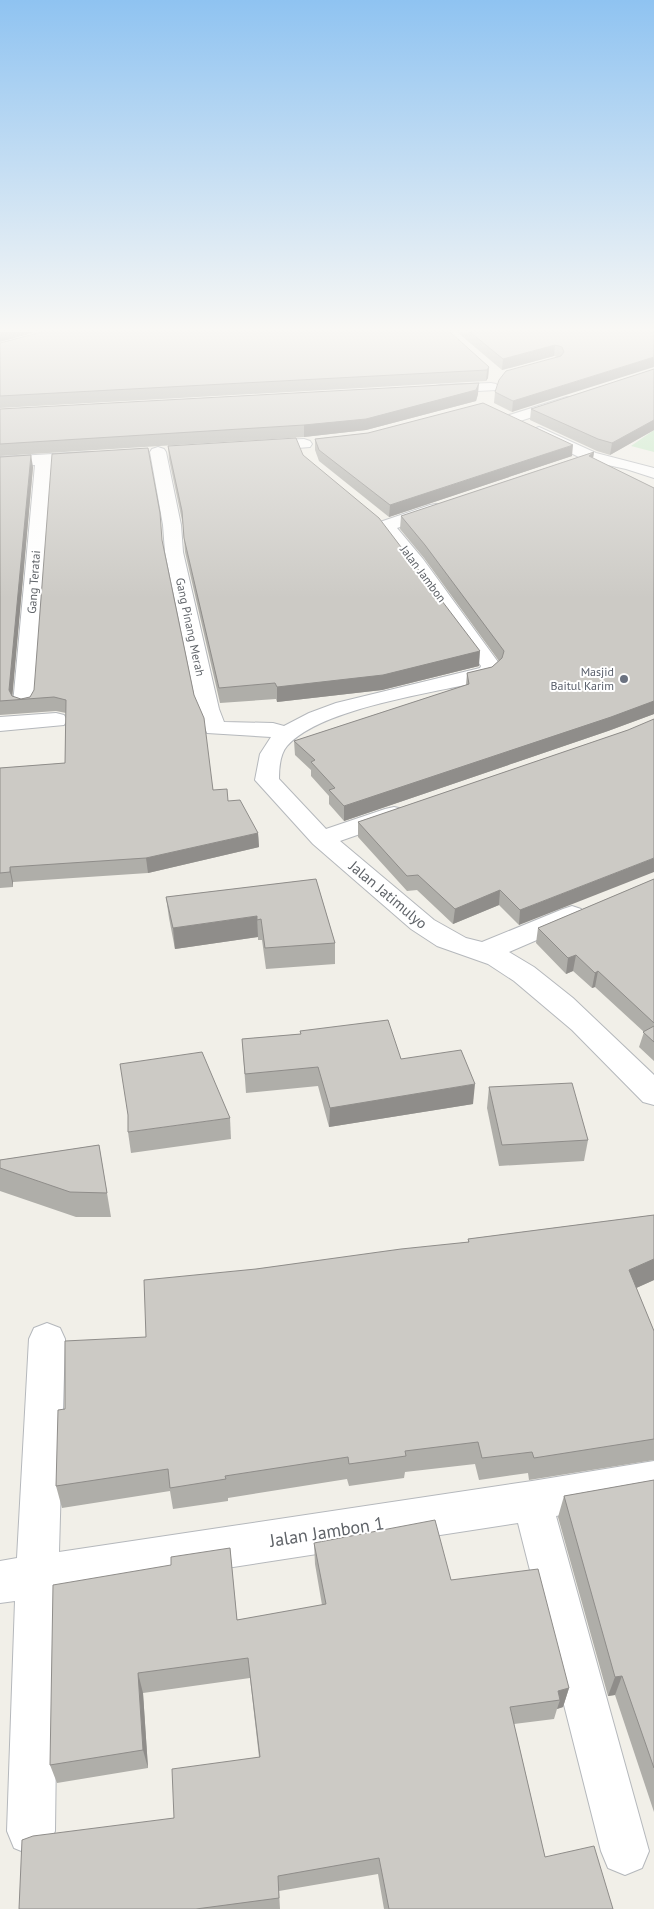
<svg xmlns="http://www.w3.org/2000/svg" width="654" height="1909" viewBox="0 0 654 1909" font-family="'PT Sans',sans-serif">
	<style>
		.green { fill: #c5e8c5 }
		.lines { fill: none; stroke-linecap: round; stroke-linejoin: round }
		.minor-casing { stroke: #b5b8bc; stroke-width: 2 }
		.minor { fill: #fff; fill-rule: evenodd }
		.wall { fill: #afaea9 }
		.shaded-wall { fill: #8f8d8a }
		.building { fill: #cccac5; stroke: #8f8d8a }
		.worship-dot { fill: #6b7280; stroke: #fff; stroke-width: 2 }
		.labels { text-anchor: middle; stroke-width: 4; stroke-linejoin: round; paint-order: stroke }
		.far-street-label { font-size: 12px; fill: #5f6368; stroke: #fff }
		.far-worship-label { font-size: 12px; fill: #5b616d; stroke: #fff; text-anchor: end }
		.street-label { font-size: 15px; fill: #5f6368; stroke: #fff }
		.near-street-label { font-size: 18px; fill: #5f6368; stroke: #fff }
	</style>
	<rect width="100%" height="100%" fill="#f1efe8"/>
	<path class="green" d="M654 430V452L631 446Z"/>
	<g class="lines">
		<defs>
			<g id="minor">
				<path d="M491 383 496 384 498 387 496 390 441 393 436 392 434 389 436 386 441 385Z"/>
				<path d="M567 397 572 398 574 401 572 404 511 424 506 422 503 419 506 416Z"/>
				<path d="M539 427 596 453 654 468V478L626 469 585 460 534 435 531 432 534 429Z"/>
				<path d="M304 439 310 441 312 444 310 447 261 451 255 449 253 446 255 443 261 441Z"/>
				<path d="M158 447 164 449 166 452 181 525 183 552 219 709 224 722 273 723 284 726 309 713 336 703 480 668 481 666 409 567 377 526 380 522 430 505 436 504 442 505 445 509 442 513 397 528 423 559 498 662 501 666C499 675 496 677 487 680 436 693 322 707 287 746 280 754 279 768 279 779L326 829 385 809 394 807 403 809 406 814 403 819 340 841 434 920 466 938 482 942 563 909 572 906 581 909 585 915 581 921 509 952 534 967 573 998 654 1075V1105L643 1102 572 1030 514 981 488 964 437 946 411 929 313 844 255 780 260 754 271 737 207 733 197 709 165 552 163 525 150 452 152 449Z"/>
				<path d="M88 452 94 454 96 457 94 460 52 464 35 704 32 709 24 711 16 709 13 704 35 465 0 467V457Z"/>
				<path d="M56 713 64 715 67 720 64 725 0 731V717Z"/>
				<path d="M47 1323 60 1328 65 1339 59 1552 532 1481 654 1461V1499L556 1516 649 1851 642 1868 625 1875 608 1868 601 1851 518 1523 58 1594 55 1831 48 1848 31 1855 14 1848 7 1831 15 1601 0 1603V1561L17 1558 29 1339 34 1328Z"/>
			</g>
		</defs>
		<use href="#minor" class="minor-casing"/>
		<use href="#minor" class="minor"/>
	</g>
	<g class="wall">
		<path d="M457 332H654L512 412 494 403 495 392 557 357 554 356 502 370Z"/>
		<path d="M0 343 489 367 488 378 486 381 0 408Z"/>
		<path d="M654 369V430L610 455 597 451 530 420 531 409Z"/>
		<path d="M478 394 476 401 366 430 304 437 0 456V409Z"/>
		<path d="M368 433 572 456 389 517 319 461 315 450V439Z"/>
		<path d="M168 446 303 455 479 666 382 690 277 702 276 699 220 703 185 552 183 525 169 459Z"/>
		<path d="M594 452 593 458 654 488V714L608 731 344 821 329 804V796L311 776V770L295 755 294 741 466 685 467 673 492 667 499 661 424 558 400 529 401 516Z"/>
		<path d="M0 457 33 467 12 696 21 699 30 697 162 541 213 790 228 801 258 833 259 847 148 873 13 882V887L0 888V768L65 763 66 713 56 711 0 715Z"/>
		<path d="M628 730 519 925 499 905 453 924 417 890 407 891 358 837V822Z"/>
		<path d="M316 879 335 943V964L266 969 262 940H258V937L175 949 169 918 166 897Z"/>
		<path d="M654 879V1061L639 1047 644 1032 595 987 592 988 573 971 566 974 536 943 538 928Z"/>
		<path d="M300 1031 401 1059 473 1104 329 1127 318 1086 246 1093 242 1039 301 1034Z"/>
		<path d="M489 1087 588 1140 584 1161 499 1166 487 1108Z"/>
		<path d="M230 1118 231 1139 131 1153 128 1132Z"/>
		<path d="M99 1145 111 1217H76L0 1191V1160Z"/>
		<path d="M654 1215V1280L636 1288 654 1331V1460L529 1480 528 1473 479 1480 475 1464 405 1472 404 1478 349 1486 347 1479 228 1498V1501L173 1509 170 1491 62 1508 56 1486 65 1409 146 1337 256 1269 468 1242V1239Z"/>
		<path d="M654 1480V1812L615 1695 608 1696 558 1517 564 1496Z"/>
		<path d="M314 1543 451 1580 569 1688 563 1707 557 1709 554 1719 514 1724 545 1857 613 1909H384L378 1874 279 1891 280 1909H19L174 1818 259 1757 250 1678 143 1693 148 1768 57 1783 50 1765 171 1565 230 1548 237 1620 322 1605 315 1564Z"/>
	</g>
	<g class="shaded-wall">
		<path d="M0 332H36L0 342Z"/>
		<path d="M555 345 554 356 502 370 503 359Z"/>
		<path d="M654 357V367L512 412 513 401Z"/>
		<path d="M489 367 488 378 486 381 487 370Z"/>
		<path d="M479 383 478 394 476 401 366 430 304 437V425Z"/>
		<path d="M654 420V430L610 455 612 443Z"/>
		<path d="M573 445 572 456 389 517 390 505Z"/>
		<path d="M594 452 592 464 589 456Z"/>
		<path d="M31 455 33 467 12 700 9 690Z"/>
		<path d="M480 651 479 666 382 690 277 702V687Z"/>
		<path d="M654 701V714L608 731 344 821V806Z"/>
		<path d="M258 833 259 847 148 873 146 858Z"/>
		<path d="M654 858V872L519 925 520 910Z"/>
		<path d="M10 867 13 882V887L10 872Z"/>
		<path d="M500 890 499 905 453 924 455 909Z"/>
		<path d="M257 916 258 937 175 949 173 928Z"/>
		<path d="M576 955 573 971 566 974 568 958Z"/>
		<path d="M598 971 595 987 592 988 595 973Z"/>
		<path d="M475 1084 473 1104 329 1127 330 1108Z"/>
		<path d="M654 1259V1280L623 1294 629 1270Z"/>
		<path d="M138 1673 143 1693 148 1768 143 1750Z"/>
		<path d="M622 1676 615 1695 608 1696 615 1677Z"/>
		<path d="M569 1688 563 1707 557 1709 560 1700 558 1691Z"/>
	</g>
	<g class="building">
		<path d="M42 332H450L489 367 487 370 0 396V343Z"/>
		<path d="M470 332H654V357L513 401 495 392 499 380 506 371 561 356 564 352 562 347 555 345 503 359Z"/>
		<path d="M654 369V420L612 443 598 439 531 409Z"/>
		<path d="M479 383 476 390 366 419 304 425 0 444V409Z"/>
		<path d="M483 403 573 445 390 505 319 450 315 439 368 433Z"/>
		<path d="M296 438 303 455 379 518 480 651 383 675 277 687 275 683 219 688 184 538 182 511 168 446Z"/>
		<path d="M148 448 160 513 162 540 194 695 204 718 213 790 227 789 228 801 240 800 258 833 146 858 10 867V872L0 873V768L65 763 66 700 54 697 0 701V457L31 455 9 690 12 696 21 699 30 697 34 690 52 454Z"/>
		<path d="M594 452 589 456 654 488V701L611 717 344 806 329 790 335 788 311 762 315 760 294 741 469 684 467 673 492 667 502 658 504 651 425 545 401 516Z"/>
		<path d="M654 719V858L520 910 500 890 455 909 418 875 407 876 358 822 628 730Z"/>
		<path d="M316 879 335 943 265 948 261 919 257 920V916L173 928 166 897Z"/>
		<path d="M654 879V1023L598 971 595 973 576 955 568 958 538 928Z"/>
		<path d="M388 1020 401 1059 461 1050 475 1084 330 1108 318 1067 245 1074 242 1039 301 1034 300 1031Z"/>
		<path d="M654 1026V1042L643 1032Z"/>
		<path d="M202 1052 230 1118 128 1132V1115L120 1064Z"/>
		<path d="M572 1083 588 1140 502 1145 489 1087Z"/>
		<path d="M99 1145 107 1193 70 1192 0 1168V1160Z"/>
		<path d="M654 1215V1259L629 1270 654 1331V1439L534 1458 532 1452 482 1458 478 1442 405 1451 406 1456 349 1464 348 1457 225 1476 226 1479 170 1488 168 1469 56 1486 58 1410 65 1409V1341L146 1337 144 1280 256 1269 401 1249 469 1242 468 1239Z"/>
		<path d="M654 1480V1768L622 1676 615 1677 564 1496Z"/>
		<path d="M435 1520 451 1580 538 1569 569 1688 558 1691 560 1700 510 1707 545 1857 594 1846 613 1909H389L379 1858 278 1876 279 1898 196 1909H19L22 1840 33 1836 174 1818 172 1769 260 1757 248 1658 138 1673 143 1750 50 1765 53 1585 171 1565V1557L230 1548 237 1620 326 1604 314 1543Z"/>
	</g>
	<linearGradient id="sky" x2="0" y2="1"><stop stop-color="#8fc3f1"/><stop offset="0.55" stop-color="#f9f8f5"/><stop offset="1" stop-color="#f9f8f5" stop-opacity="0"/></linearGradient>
	<rect width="654" height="599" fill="url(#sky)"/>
	<circle class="worship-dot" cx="624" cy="679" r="5"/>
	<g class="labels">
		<g class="far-street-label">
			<text transform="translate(423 574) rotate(53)" y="4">Jalan Jambon</text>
			<text transform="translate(34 582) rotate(-86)" y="4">Gang Teratai</text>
			<text transform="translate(190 627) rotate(78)" y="4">Gang Pinang Merah</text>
		</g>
		<g class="far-worship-label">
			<text x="614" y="676">Masjid<tspan x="614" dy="14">Baitul Karim</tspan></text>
		</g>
		<g class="street-label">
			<text transform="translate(388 895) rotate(40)" y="5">Jalan Jatimulyo</text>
		</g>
		<g class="near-street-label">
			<text transform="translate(327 1532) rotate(-9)" y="6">Jalan Jambon 1</text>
		</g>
	</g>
</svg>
